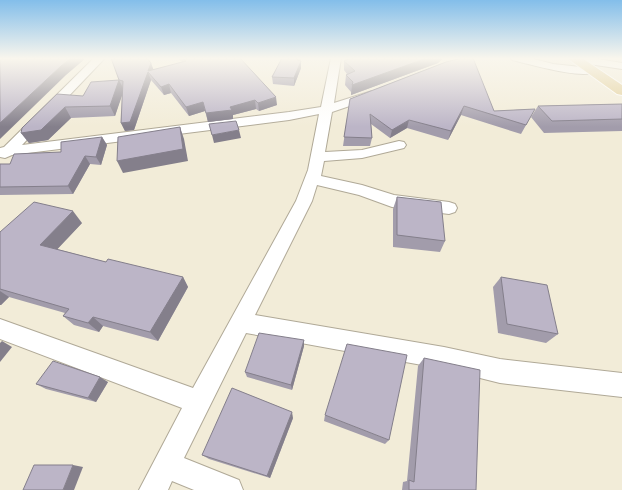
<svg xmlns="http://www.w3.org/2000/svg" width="622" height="490" viewBox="0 0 622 490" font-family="Spectral,serif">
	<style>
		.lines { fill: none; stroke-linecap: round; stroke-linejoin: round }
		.minor-casing { stroke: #b0a997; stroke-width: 2 }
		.trunk-casing { stroke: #fff; stroke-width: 2 }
		.minor { fill: #fff; fill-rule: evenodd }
		.trunk { fill: #e2ce96; fill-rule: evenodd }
		.wall { fill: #a29cab }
		.shaded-wall { fill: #847f8b }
		.building { fill: #bcb5c7; stroke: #847f8b }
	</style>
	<rect width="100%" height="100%" fill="#f2ecd8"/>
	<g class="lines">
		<defs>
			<g id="minor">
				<path d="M94 58H105L22 145 289 112 321 107 331 58H341L334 103 372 91 378 95 376 97 332 112 325 152 362 150 399 141 404 142 406 145 404 148 362 158 324 161 321 176 362 185 394 195 449 202 455 204 457 208 455 212 449 214 392 207 359 195 317 185 312 201 255 315 444 347 500 359 622 373V397L500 383 444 369 246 333 184 458 239 480 243 490H194L172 481 168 490H139L182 408 0 339V319L193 388 296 201 308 170 319 114 289 120 12 155 5 158 0 157V148L4 147Z"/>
				<path d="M511 58H530L553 64 590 68 595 71C587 81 526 63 512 60Z"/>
				<path d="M592 58 622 63V69L589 64 584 61 585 59Z"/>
			</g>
			<path id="trunk" d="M567 58H582L622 85V95L617 94Z"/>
		</defs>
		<use href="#minor" class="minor-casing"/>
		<use href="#trunk" class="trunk-casing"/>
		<use href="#minor" class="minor"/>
		<use href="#trunk" class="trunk"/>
	</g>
	<g class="wall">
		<path d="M178 58H240L277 105 259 111 256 109 233 115V119L208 122 205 111 189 116 171 93 164 95 151 80 134 130 125 131 121 123 122 94 115 116 71 118 48 140 29 143 21 133 83 96 119 80 151 63 153 70 182 62Z"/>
		<path d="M301 58 300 61H301V68L294 86 273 84 272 77Z"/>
		<path d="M344 61 438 63 351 95V92L345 85 346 75 347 74 344 70Z"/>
		<path d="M446 62 494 111 535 109 521 134 461 115 448 140 407 128 390 138 371 124 372 138 370 146H343L350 99Z"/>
		<path d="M622 104V131L544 133 531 117 538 106Z"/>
		<path d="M102 137 107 145 101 165 90 164 73 194 0 195V164H10L61 152Z"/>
		<path d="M397 197 445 241 440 252 393 247V209Z"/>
		<path d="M82 223 57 249 106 262 183 277 188 287 158 341 103 326 99 332 74 325 63 316 65 313 9 297 1 305H0V232Z"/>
		<path d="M501 277 558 334 546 343 498 333 493 287Z"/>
		<path d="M304 346 292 390 247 377 245 372Z"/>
		<path d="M424 358 476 490H402L403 482 407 481 418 366Z"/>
		<path d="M108 382 96 402 46 389 36 384Z"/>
		<path d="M325 415 389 440 385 444 324 421Z"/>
		<path d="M293 418 270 478 209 459 202 455Z"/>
	</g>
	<g class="shaded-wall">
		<path d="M71 58H86L66 75 0 139V123L61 66Z"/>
		<path d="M427 58H444L438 63 351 95 352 85Z"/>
		<path d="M301 61V68L294 86V78Z"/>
		<path d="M151 63 154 71H148Z"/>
		<path d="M148 72 151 80 134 130 125 131 121 123Z"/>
		<path d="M119 80 124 90 115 116 110 106Z"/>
		<path d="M169 84 171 93 164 95 161 87Z"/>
		<path d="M276 97 277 105 259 111 258 103Z"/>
		<path d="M255 100 256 109 233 115V119L208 122 206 113Z"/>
		<path d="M203 102 205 111 189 116 186 107Z"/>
		<path d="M464 106 461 115 448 140 451 131Z"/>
		<path d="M65 107 71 118 48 140 29 143 21 133Z"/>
		<path d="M409 120 407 128 390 138 392 130Z"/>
		<path d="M180 127 184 139 188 161 123 173 117 161Z"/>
		<path d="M239 130 241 138 214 143 212 135Z"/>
		<path d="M102 137 107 145 101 165 96 157Z"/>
		<path d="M85 156 90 164 73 194 68 186Z"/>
		<path d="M73 211 82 223 51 256 40 245Z"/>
		<path d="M183 277 188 287 158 341 150 332Z"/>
		<path d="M0 291 9 297 1 305H0Z"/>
		<path d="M93 317 103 326 99 332 88 323Z"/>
		<path d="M304 340V346L292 390 291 385Z"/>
		<path d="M2 341 12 347 0 362V343Z"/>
		<path d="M100 377 108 382 96 402 88 398Z"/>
		<path d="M292 412 293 418 270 478 267 476Z"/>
		<path d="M73 465 83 467 74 490H63Z"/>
	</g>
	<g class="building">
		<path d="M0 58H71L61 66 0 123Z"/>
		<path d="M111 58H147L151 63 148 71 186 61 183 58H240L276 97 258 103 255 100 230 107 232 110 206 113 203 102 186 107 169 84 161 87 148 72 130 122 121 123 123 81 119 80Z"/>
		<path d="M282 58H298L297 60 301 61 294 78 272 77Z"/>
		<path d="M350 58H427L352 85 353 82 346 75 355 71 344 61Z"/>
		<path d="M462 58H473L494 111 535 109 526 125 464 106 451 131 409 120 392 130 370 114 372 138 344 137 350 99 446 62Z"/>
		<path d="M119 80 110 106 65 107 41 130 21 133 22 128 57 94 83 96 91 82Z"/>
		<path d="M622 104V119L552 121 538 106Z"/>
		<path d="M236 121 239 130 212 135 209 124Z"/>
		<path d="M180 127 183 149 117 161 118 137Z"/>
		<path d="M102 137 96 157 85 156 68 186 0 187V164H10L14 154 61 152V142Z"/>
		<path d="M397 197 441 202 445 241 397 235Z"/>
		<path d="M34 202 73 211 40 245 106 262 108 259 183 277 150 332 93 317 88 323 63 316 69 309 0 289V232Z"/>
		<path d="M501 277 547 285 558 334 507 324Z"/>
		<path d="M259 333 304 340 291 385 245 372Z"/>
		<path d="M347 344 407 355 389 440 325 415Z"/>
		<path d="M424 358 480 370 476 490H409V480L414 482Z"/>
		<path d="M53 361 100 377 88 398 36 384Z"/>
		<path d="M232 388 292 412 267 476 202 455Z"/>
		<path d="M34 465H73L63 490H23Z"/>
	</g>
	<linearGradient id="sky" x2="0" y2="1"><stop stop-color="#83beea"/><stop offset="0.46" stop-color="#f9f6ed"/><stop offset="1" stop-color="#f9f6ed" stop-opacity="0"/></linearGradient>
	<rect width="622" height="127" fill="url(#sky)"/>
</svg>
